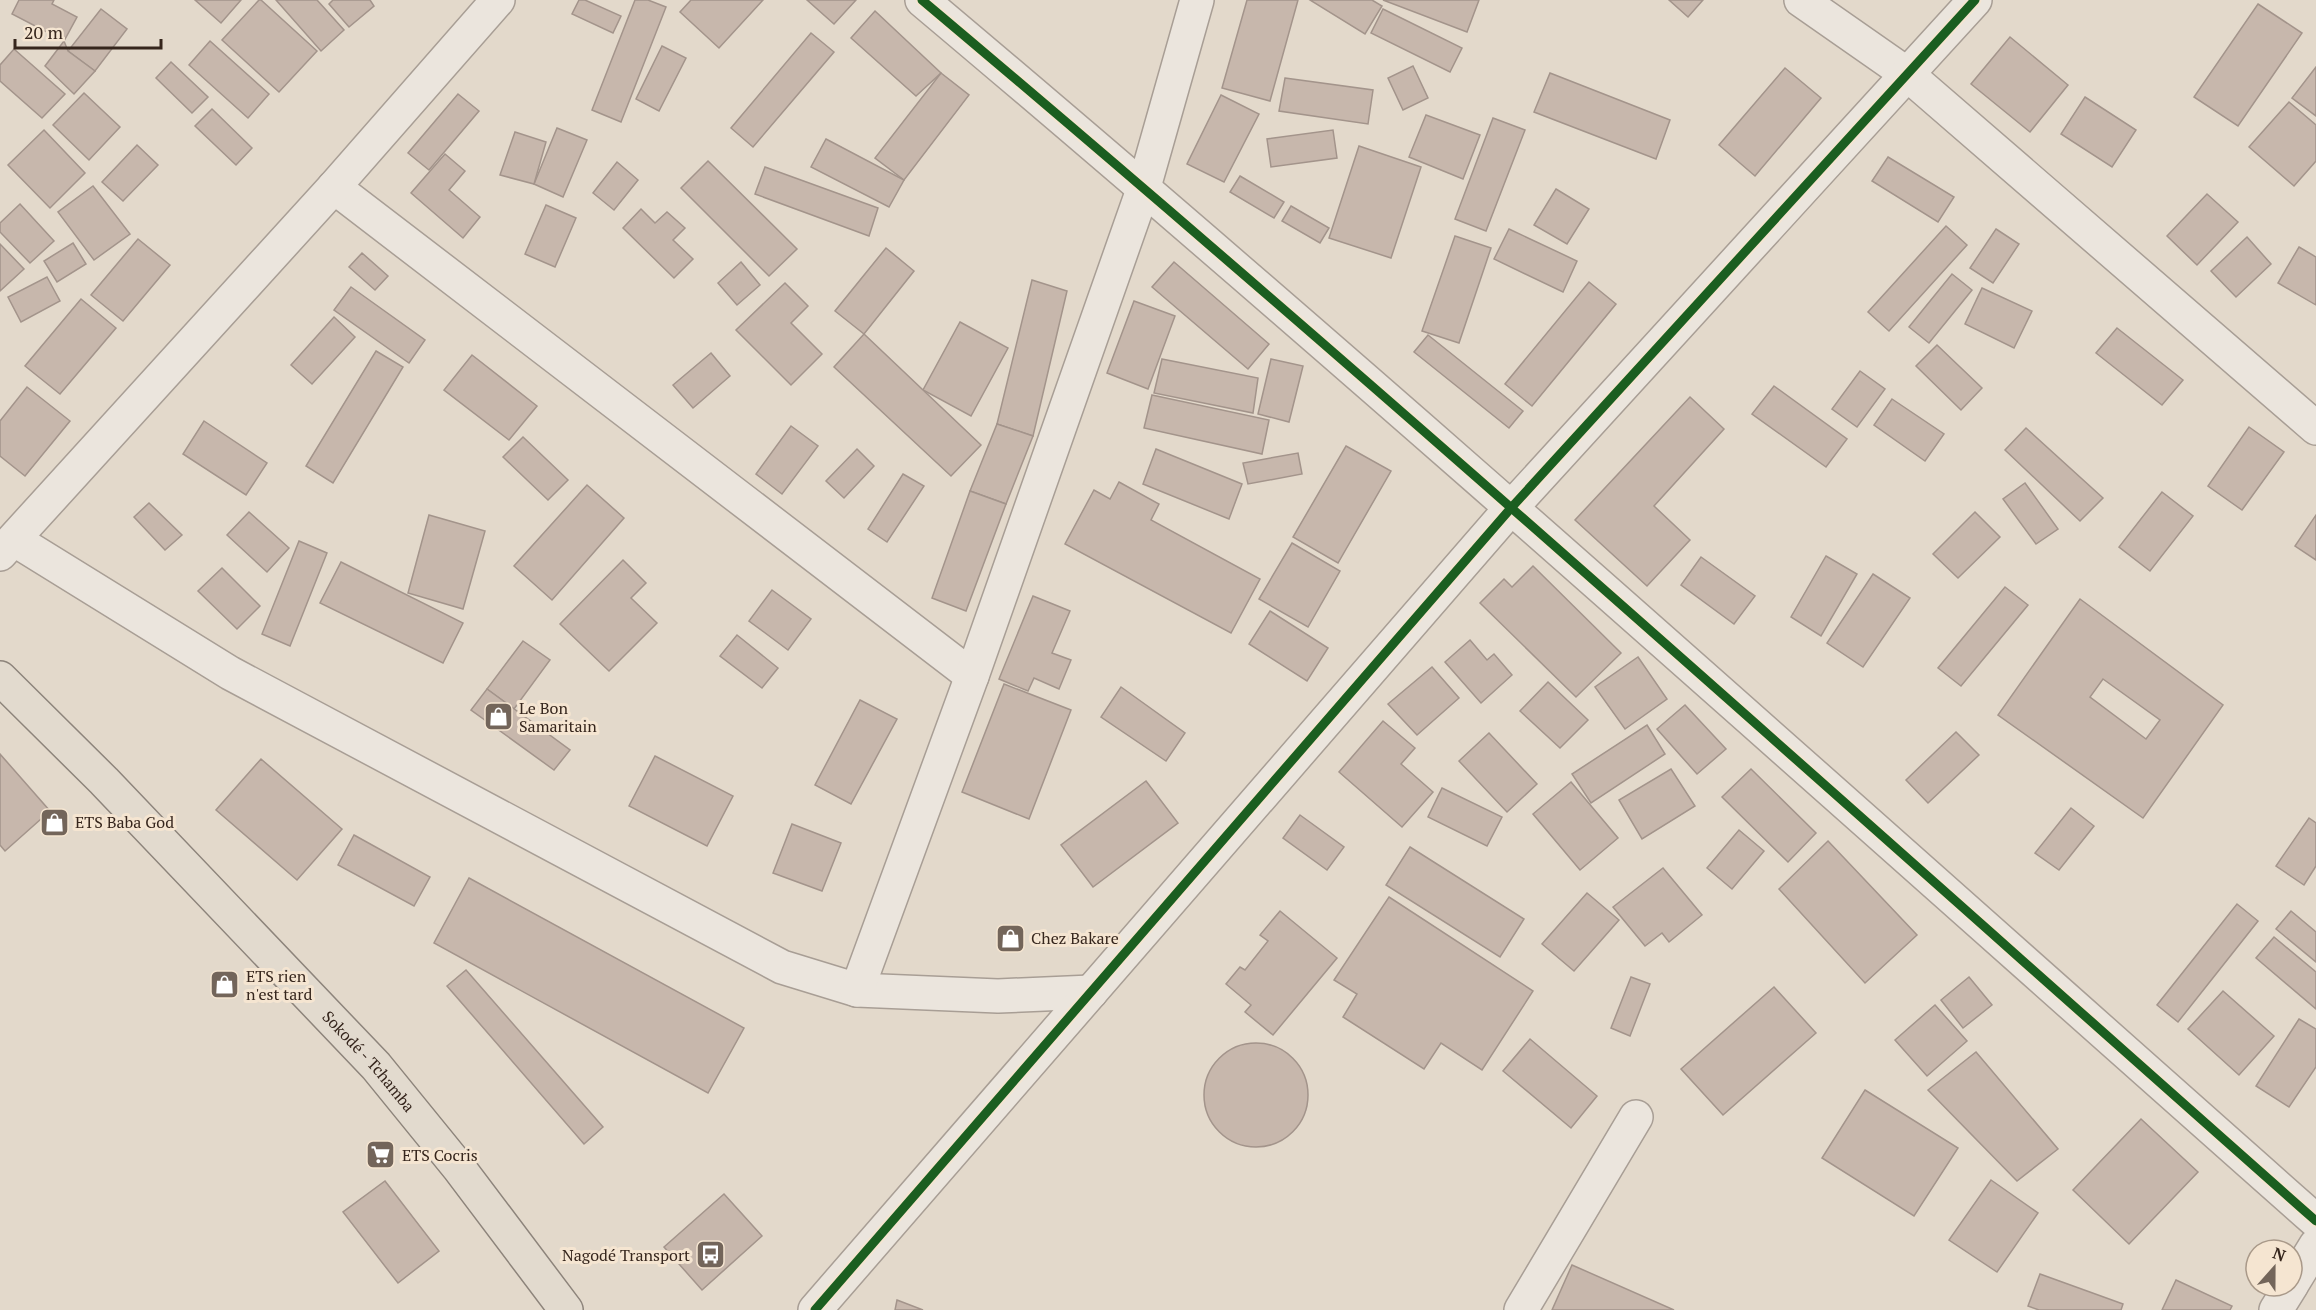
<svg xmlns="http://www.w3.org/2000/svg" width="2316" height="1310" viewBox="0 0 2316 1310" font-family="'PT Serif',serif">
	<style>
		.building { fill: #c7b7ac; stroke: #a3948b; stroke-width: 1.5; fill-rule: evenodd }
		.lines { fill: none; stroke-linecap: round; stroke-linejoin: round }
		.minor-casing { stroke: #a89e95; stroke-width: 36 }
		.major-casing { stroke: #8d847b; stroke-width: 36 }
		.minor { stroke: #ebe5dd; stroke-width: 33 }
		.major { stroke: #e2dace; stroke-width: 33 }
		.cycleway-casing { stroke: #f5e5d1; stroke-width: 13 }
		.cycleway { stroke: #1b5e20; stroke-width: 9 }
		.labels { text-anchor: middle; stroke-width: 6; stroke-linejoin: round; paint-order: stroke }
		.poi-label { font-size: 16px; fill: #36261d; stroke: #f5e5d1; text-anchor: start }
		.street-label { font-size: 16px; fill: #36261d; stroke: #f5e5d1 }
	</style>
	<rect width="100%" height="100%" fill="#e3d9cb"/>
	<g class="building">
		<path d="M19 0H54L52 4 77 17 64 41 12 14Z"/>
		<path d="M195 0H241L221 23Z"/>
		<path d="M259 0H261L317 51 279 92 222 40Z"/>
		<path d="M276 0H317L344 30 321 51Z"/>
		<path d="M333 0H370L374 6 349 27 329 4Z"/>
		<path d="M579 0H585L621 16 613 33 572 14Z"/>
		<path d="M635 0H648L666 7 621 122 592 110Z"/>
		<path d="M691 0H763L719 48 680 12Z"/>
		<path d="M807 0H856L834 24Z"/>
		<path d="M1247 0H1298L1270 101 1222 88Z"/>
		<path d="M1310 0H1372L1382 6 1365 34Z"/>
		<path d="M1383 0H1479L1467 32Z"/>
		<path d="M1669 0H1703L1688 17Z"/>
		<path d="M2258 4 2302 33 2238 126 2194 97Z"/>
		<path d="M101 9 127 29 95 71 68 51Z"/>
		<path d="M1383 9 1462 48 1450 72 1371 33Z"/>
		<path d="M875 11 941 73 916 96 851 38Z"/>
		<path d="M811 33 834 52 753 147 731 128Z"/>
		<path d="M2010 37 2068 85 2030 132 1971 84Z"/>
		<path d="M64 41 68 51 95 71 74 94 45 66Z"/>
		<path d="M210 41 269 94 248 118 189 65Z"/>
		<path d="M662 46 686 58 659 111 636 99Z"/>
		<path d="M14 49 65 94 42 118 0 81V65Z"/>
		<path d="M171 62 208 97 192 113 156 78Z"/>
		<path d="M1413 66 1428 98 1403 110 1388 78Z"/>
		<path d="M2316 67V116L2292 98Z"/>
		<path d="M1785 68 1821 98 1755 176 1719 145Z"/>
		<path d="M941 73 969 95 904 180 875 158Z"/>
		<path d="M1550 73 1670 120 1656 159 1534 112Z"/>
		<path d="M1285 78 1373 90 1368 124 1279 111Z"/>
		<path d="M84 93 120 127 89 160 53 125Z"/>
		<path d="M458 94 479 111 429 170 408 153Z"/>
		<path d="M1221 95 1259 114 1224 182 1187 164Z"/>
		<path d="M2085 97 2136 130 2112 167 2061 134Z"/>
		<path d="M2289 102 2316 125V161L2294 186 2249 147Z"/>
		<path d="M212 109 252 148 236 165 195 126Z"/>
		<path d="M1426 115 1480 135 1463 179 1409 157Z"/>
		<path d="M1493 118 1525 130 1486 231 1455 219Z"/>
		<path d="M557 128 587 140 563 197 534 184Z"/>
		<path d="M44 130 85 173 50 208 8 165Z"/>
		<path d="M1333 130 1337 158 1271 167 1267 139Z"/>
		<path d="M515 132 546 142 534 184 500 175Z"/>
		<path d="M826 139 904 180 889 207 811 167Z"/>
		<path d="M137 145 158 165 123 201 102 182Z"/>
		<path d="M1359 146 1421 167 1391 258 1329 238Z"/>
		<path d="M445 154 465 171 449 190 480 217 463 238 411 193Z"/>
		<path d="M1888 157 1954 197 1938 222 1872 181Z"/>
		<path d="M708 161 797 249 769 276 681 188Z"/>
		<path d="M617 162 638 180 614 210 593 193Z"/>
		<path d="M765 167 878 208 869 236 755 194Z"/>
		<path d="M1240 176 1284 202 1274 218 1230 192Z"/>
		<path d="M93 186 130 234 94 260 58 212Z"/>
		<path d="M1556 189 1589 209 1567 244 1534 225Z"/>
		<path d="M2207 194 2238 222 2197 265 2167 236Z"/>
		<path d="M20 204 54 241 30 263 0 232V223Z"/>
		<path d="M546 205 576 218 555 267 525 254Z"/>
		<path d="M1291 206 1329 228 1320 243 1282 221Z"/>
		<path d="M641 209 655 223 667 212 685 228 673 240 693 259 674 278 623 228Z"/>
		<path d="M1946 226 1967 245 1889 331 1868 312Z"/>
		<path d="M1509 229 1577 261 1563 292 1494 259Z"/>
		<path d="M1996 229 2019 244 1993 283 1970 268Z"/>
		<path d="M1455 236 1491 248 1459 343 1422 331Z"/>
		<path d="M2247 237 2271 264 2236 297 2211 271Z"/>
		<path d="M138 239 170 265 123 321 91 295Z"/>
		<path d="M73 243 86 264 57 282 44 261Z"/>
		<path d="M0 244 24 269 0 291Z"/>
		<path d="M2299 247 2316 257V305L2278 283Z"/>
		<path d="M886 248 914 271 864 334 835 311Z"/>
		<path d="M362 253 388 276 375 290 349 267Z"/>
		<path d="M741 262 760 285 737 305 718 283Z"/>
		<path d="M1174 262 1269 344 1248 369 1152 287Z"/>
		<path d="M1952 274 1972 290 1929 343 1909 327Z"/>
		<path d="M47 277 60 301 21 322 8 297Z"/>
		<path d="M1032 280 1067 291 1033 436 997 424Z"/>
		<path d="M1589 282 1616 304 1532 406 1505 384Z"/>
		<path d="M785 283 808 306 791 323 822 354 791 385 736 330Z"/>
		<path d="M351 287 425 340 409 363 334 310Z"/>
		<path d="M1982 288 2032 311 2014 348 1965 324Z"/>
		<path d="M81 299 116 328 60 394 25 366Z"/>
		<path d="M1134 301 1175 316 1148 389 1107 373Z"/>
		<path d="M334 317 355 337 312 384 291 365Z"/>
		<path d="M960 322 1008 348 971 416 923 390Z"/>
		<path d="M2117 328 2183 380 2162 405 2096 353Z"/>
		<path d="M864 334 981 445 951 476 834 367Z"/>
		<path d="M1428 335 1523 411 1509 428 1414 352Z"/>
		<path d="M1937 345 1982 388 1961 410 1916 366Z"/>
		<path d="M376 351 403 367 333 483 306 466Z"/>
		<path d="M711 353 730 376 693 408 673 385Z"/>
		<path d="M472 355 537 406 509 440 444 390Z"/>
		<path d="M1162 359 1258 378 1253 413 1154 393Z"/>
		<path d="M1271 359 1303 366 1289 422 1258 414Z"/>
		<path d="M1860 371 1885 389 1857 427 1832 409Z"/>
		<path d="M1774 386 1847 439 1826 467 1752 414Z"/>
		<path d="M27 387 70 421 25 476 0 456V421Z"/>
		<path d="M1152 395 1269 420 1262 454 1144 428Z"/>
		<path d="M1690 397 1724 429 1654 506 1690 540 1647 586 1575 520Z"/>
		<path d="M1892 399 1944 434 1925 461 1874 425Z"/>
		<path d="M204 421 267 463 246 495 183 454Z"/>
		<path d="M997 424 1033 436 1006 504 970 491Z"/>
		<path d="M791 426 818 446 782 494 756 474Z"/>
		<path d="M2249 427 2284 452 2242 510 2208 486Z"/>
		<path d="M2026 428 2103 498 2080 521 2005 450Z"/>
		<path d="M523 437 568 480 548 500 503 457Z"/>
		<path d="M1346 446 1391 471 1338 563 1293 537Z"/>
		<path d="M857 449 874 466 844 498 826 481Z"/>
		<path d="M1156 449 1242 484 1229 519 1143 484Z"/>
		<path d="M1298 453 1302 474 1248 484 1243 463Z"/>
		<path d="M903 474 924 486 887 542 868 529Z"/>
		<path d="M1119 482 1159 504 1151 520 1260 579 1231 633 1065 544 1094 490 1110 499Z"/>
		<path d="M2025 483 2058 529 2036 544 2003 499Z"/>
		<path d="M587 485 624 518 552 600 514 566Z"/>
		<path d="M970 491 1006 504 966 611 932 598Z"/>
		<path d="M2162 492 2193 516 2150 571 2119 547Z"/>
		<path d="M149 503 182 535 165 550 134 517Z"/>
		<path d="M249 512 289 548 267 572 227 535Z"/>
		<path d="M1975 512 2000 537 1958 578 1933 554Z"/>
		<path d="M429 515 485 531 463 609 408 593Z"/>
		<path d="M2316 515V560L2295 546Z"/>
		<path d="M299 541 327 553 290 646 262 634Z"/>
		<path d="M1292 543 1340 571 1308 627 1259 599Z"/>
		<path d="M1826 556 1857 574 1821 636 1791 617Z"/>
		<path d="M1701 557 1755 596 1734 624 1681 585Z"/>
		<path d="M623 560 646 583 631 598 657 623 609 671 560 624Z"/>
		<path d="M341 562 463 623 443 663 320 603Z"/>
		<path d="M1533 566 1621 653 1576 697 1480 603 1504 579 1512 587Z"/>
		<path d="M222 568 260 606 237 629 198 591Z"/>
		<path d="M1873 574 1910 598 1863 667 1827 643Z"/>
		<path d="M2005 587 2028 605 1961 686 1938 668Z"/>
		<path d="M772 590 811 619 788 650 749 621Z"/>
		<path d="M1033 596 1070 611 1052 653 1071 660 1059 689 1034 678 1028 691 999 679Z"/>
		<path d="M2080 599 2223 705 2143 818 1998 715ZM2103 679 2160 720 2146 739 2090 697Z"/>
		<path d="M1270 611 1328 648 1307 681 1249 644Z"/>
		<path d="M737 635 778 668 762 688 720 656Z"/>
		<path d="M1470 640 1487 660 1494 654 1512 675 1481 703 1445 662Z"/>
		<path d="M523 641 550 660 514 709 487 689Z"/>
		<path d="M1638 657 1667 699 1625 729 1595 687Z"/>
		<path d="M1432 667 1459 698 1417 735 1388 704Z"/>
		<path d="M1548 682 1588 720 1560 748 1520 711Z"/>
		<path d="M1004 684 1071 710 1029 819 962 792Z"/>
		<path d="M1121 687 1185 733 1166 761 1101 717Z"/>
		<path d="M487 689 570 750 554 770 471 710Z"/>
		<path d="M860 700 897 719 851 804 815 785Z"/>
		<path d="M1685 705 1726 749 1697 774 1657 729Z"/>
		<path d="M1383 721 1415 748 1401 764 1433 792 1402 827 1339 772Z"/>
		<path d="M1647 725 1665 754 1591 803 1572 774Z"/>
		<path d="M1956 732 1979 755 1928 803 1906 780Z"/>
		<path d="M1489 733 1537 784 1507 812 1459 761Z"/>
		<path d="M0 754 50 811 5 851 0 845Z"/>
		<path d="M655 756 733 796 707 846 629 806Z"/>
		<path d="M261 759 342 829 297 880 216 810Z"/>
		<path d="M1671 769 1695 806 1642 839 1619 800Z"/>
		<path d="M1751 769 1816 833 1788 862 1722 797Z"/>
		<path d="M1146 781 1178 823 1093 887 1061 845Z"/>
		<path d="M1571 782 1618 838 1580 870 1533 814Z"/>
		<path d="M1442 788 1502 817 1487 846 1428 817Z"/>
		<path d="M2071 808 2094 826 2059 870 2035 853Z"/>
		<path d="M1300 815 1344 847 1327 870 1283 838Z"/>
		<path d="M2309 818 2316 823V866L2304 885 2276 866Z"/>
		<path d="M792 824 841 843 822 891 773 873Z"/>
		<path d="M1739 830 1764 851 1732 889 1707 868Z"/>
		<path d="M354 835 430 877 414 906 338 865Z"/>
		<path d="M1828 841 1917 935 1865 983 1779 889Z"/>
		<path d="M1410 847 1524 919 1500 957 1386 885Z"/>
		<path d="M1663 868 1702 915 1669 942 1662 933 1645 946 1613 907Z"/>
		<path d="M469 878 744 1028 708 1093 434 943Z"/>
		<path d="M1587 893 1619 920 1574 971 1542 944Z"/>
		<path d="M1389 897 1533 991 1482 1070 1441 1043 1424 1069 1343 1017 1357 994 1334 980Z"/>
		<path d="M2237 904 2258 921 2178 1022 2157 1005Z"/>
		<path d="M1280 911 1337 958 1273 1035 1245 1012 1251 1005 1226 984 1240 967 1245 970 1268 941 1260 935Z"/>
		<path d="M2291 911 2316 932V962L2276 929Z"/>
		<path d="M2274 937 2316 972V1009L2256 958Z"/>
		<path d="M466 970 603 1127 584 1144 447 986Z"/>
		<path d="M1631 977 1650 984 1630 1036 1611 1028Z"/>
		<path d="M1969 977 1992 1005 1963 1028 1941 1000Z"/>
		<path d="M1774 987 1816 1033 1723 1115 1681 1069Z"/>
		<path d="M2223 991 2274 1036 2239 1075 2188 1029Z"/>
		<path d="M1935 1005 1967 1041 1927 1076 1895 1040Z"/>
		<path d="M2299 1019 2316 1029V1067L2289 1107 2256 1086Z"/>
		<path d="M1530 1039 1597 1096 1571 1128 1503 1071Z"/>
		<circle cx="1256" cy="1095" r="52"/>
		<path d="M1976 1052 2058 1149 2017 1181 1928 1090Z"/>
		<path d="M1865 1090 1958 1148 1914 1216 1822 1158Z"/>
		<path d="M2141 1119 2198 1172 2129 1244 2073 1190Z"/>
		<path d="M1991 1180 2038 1213 1997 1272 1949 1240Z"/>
		<path d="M385 1181 439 1251 398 1283 343 1212Z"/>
		<path d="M724 1194 762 1236 702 1290 664 1247Z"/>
		<path d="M1572 1265 1674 1310H1552Z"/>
		<path d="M2040 1274 2123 1304 2121 1310H2039L2028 1306Z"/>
		<path d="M2176 1280 2232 1306 2230 1310H2162Z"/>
		<path d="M897 1300 923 1310H895Z"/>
	</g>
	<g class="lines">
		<defs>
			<g id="minor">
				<path d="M922 0C1395 398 1854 812 2316 1221"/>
				<path d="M1801 0 1907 74 2316 428"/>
				<path d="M334 187 972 676"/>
				<path d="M15 540 230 673 782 967 857 990 998 996 1091 992"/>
				<path d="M0 554 334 187 498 0"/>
				<path d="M857 990 972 676 1144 187 1197 0"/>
				<path d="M2292 1284 2316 1245"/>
				<path d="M815 1310 1511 508 1975 0"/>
				<path d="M1521 1310 1636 1117"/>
				<path d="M2276 1310 2291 1286"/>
			</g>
			<g id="major">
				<path id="s1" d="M0 678 104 781 376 1066 459 1168 566 1310"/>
			</g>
		</defs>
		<use href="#minor" class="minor-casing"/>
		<use href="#major" class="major-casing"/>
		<use href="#minor" class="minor"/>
		<use href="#major" class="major"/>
		<defs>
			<g id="cycleway">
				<path d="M922 0C1395 398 1854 812 2316 1221"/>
				<path d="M815 1310 1511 508 1975 0"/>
			</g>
		</defs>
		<use href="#cycleway" class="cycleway-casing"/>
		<use href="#cycleway" class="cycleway"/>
	</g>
	<defs>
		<symbol id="shop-square" viewBox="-11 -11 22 22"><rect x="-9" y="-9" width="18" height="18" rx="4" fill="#73655a" stroke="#f5e5d1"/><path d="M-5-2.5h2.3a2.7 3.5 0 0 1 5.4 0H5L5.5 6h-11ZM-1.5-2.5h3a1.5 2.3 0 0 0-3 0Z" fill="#fff"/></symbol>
		<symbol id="supermarket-square" viewBox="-11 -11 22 22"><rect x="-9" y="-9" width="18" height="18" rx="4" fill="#73655a" stroke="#f5e5d1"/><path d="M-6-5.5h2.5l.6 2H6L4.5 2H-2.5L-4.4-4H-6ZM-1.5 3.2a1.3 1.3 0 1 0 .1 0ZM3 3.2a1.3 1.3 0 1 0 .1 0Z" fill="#fff"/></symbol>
		<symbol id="bus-square" viewBox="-11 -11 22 22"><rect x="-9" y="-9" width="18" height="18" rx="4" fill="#73655a" stroke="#f5e5d1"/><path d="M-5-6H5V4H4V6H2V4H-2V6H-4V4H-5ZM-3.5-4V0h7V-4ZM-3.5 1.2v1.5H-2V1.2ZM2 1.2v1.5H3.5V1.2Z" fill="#fff"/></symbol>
	</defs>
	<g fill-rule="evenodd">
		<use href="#shop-square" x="482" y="700" width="33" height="33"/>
		<use href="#shop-square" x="38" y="806" width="33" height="33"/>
		<use href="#shop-square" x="994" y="922" width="33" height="33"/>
		<use href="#shop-square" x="208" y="968" width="33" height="33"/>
		<use href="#supermarket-square" x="364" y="1138" width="33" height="33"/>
		<use href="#bus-square" x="694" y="1238" width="33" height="33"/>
	</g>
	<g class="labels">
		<g class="poi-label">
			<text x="519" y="714">Le Bon<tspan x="519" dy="18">Samaritain</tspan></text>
			<text x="75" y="828">ETS Baba God</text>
			<text x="1031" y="944">Chez Bakare</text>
			<text x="246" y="982">ETS rien<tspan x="246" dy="18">n'est tard</tspan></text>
			<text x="402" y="1161">ETS Cocris</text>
			<text x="690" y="1261" text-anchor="end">Nagodé Transport</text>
		</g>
		<g class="street-label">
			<text dy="6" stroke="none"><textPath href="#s1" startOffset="532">Sokodé - Tchamba</textPath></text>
		</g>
	</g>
	<g transform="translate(2274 1268) rotate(21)"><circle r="28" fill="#f5e5d1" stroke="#a99989" stroke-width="1.5"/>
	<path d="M0-4.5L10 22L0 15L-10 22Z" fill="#73655a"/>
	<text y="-9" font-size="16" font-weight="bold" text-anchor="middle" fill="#36261d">N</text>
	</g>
	<path d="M15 39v9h146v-9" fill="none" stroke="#36261d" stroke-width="3"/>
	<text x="24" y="39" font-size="18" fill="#36261d" stroke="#f5e5d1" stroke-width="4.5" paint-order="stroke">20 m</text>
</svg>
